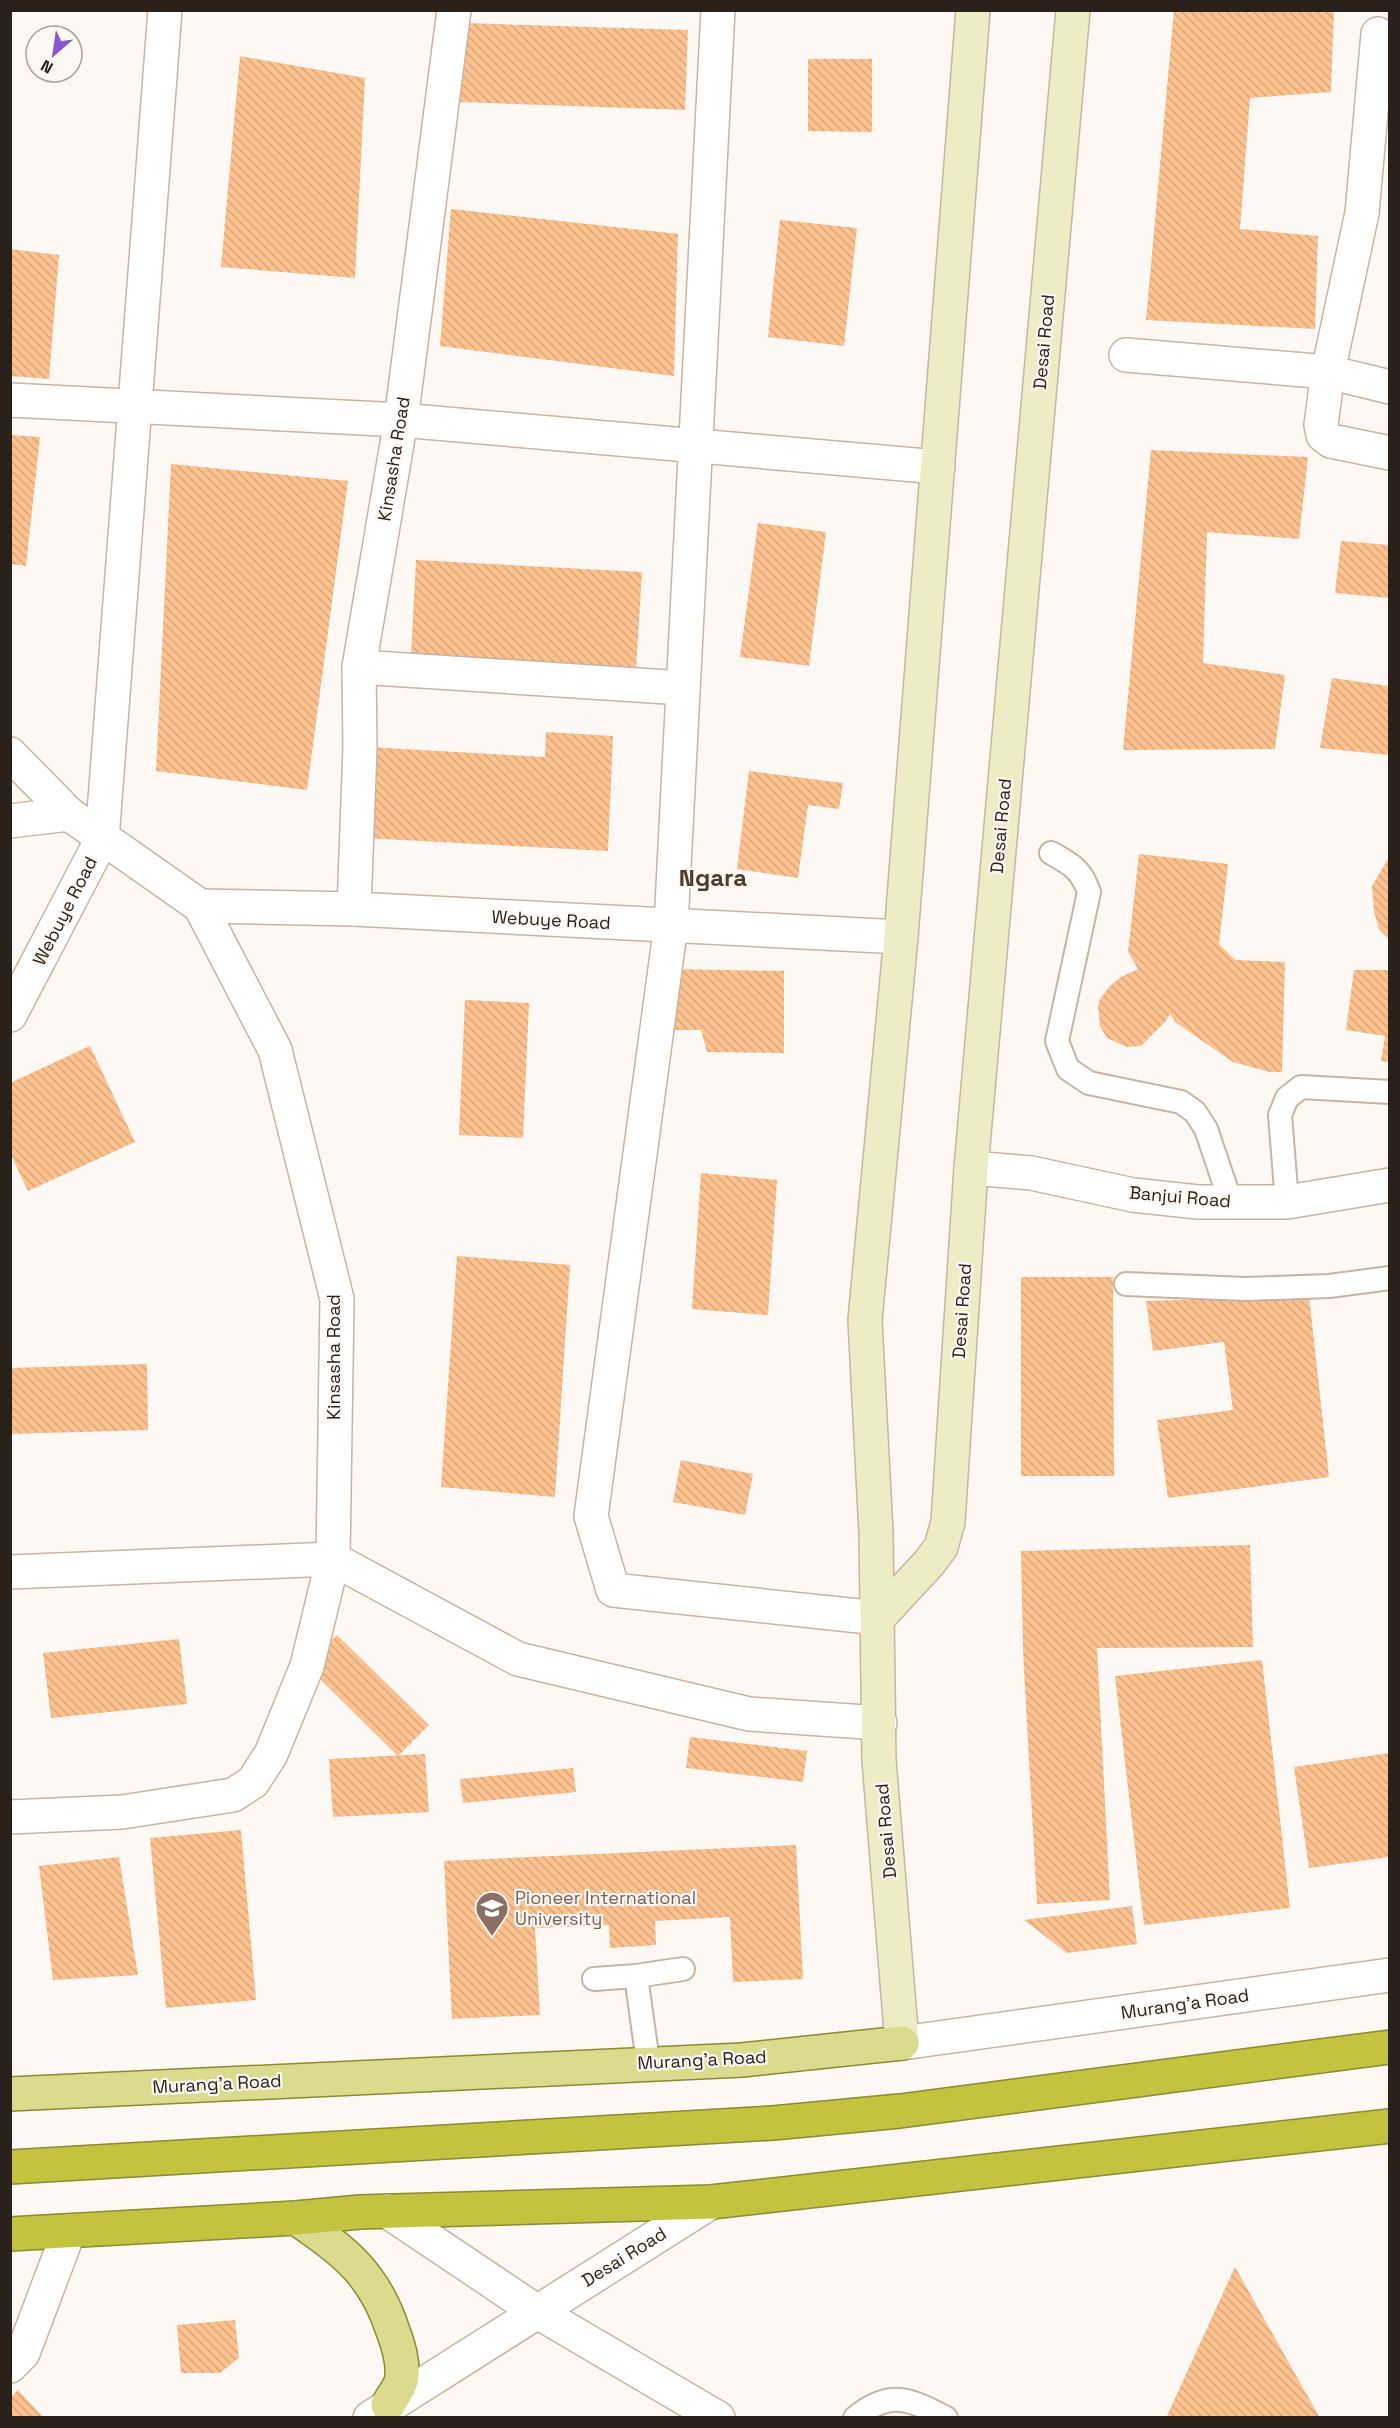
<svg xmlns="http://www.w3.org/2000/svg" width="1400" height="2428" viewBox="0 0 1400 2428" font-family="'Space Grotesk',sans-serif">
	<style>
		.building { fill: url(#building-back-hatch) }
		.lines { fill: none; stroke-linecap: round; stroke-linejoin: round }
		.lane-casing { stroke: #cab3a0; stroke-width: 26 }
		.street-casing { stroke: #cab3a0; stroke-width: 36 }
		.secondary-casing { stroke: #cab3a0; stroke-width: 36 }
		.primary-casing { stroke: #8d8a32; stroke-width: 36 }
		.highway-casing { stroke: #8d8a32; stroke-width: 36 }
		.lane { stroke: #fff; stroke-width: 22 }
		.street { stroke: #fff; stroke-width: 33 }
		.secondary { stroke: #ededc5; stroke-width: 33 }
		.primary { stroke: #dadb8c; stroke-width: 33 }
		.highway { stroke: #c2c33f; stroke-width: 33 }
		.labels { text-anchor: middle; stroke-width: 4.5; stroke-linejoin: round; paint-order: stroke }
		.street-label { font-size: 18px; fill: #2a211a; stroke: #fdf8f4 }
		.education-label { font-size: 18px; fill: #785e54; stroke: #fdf8f4; text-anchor: start }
		.district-label { font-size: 24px; font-weight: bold; fill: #4e3b2b; stroke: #fdf8f4 }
	</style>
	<defs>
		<pattern id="building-back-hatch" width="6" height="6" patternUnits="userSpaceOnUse" patternTransform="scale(1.5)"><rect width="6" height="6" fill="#fcc18f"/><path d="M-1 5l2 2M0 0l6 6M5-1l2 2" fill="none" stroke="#d8a67b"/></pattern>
	</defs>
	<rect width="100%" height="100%" fill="#fdf8f4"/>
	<g class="building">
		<path d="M1174 10 1334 12 1331 92 1250 98 1240 229 1318 236 1315 329 1146 320Z"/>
		<path d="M462 23 688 30 685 110 460 102Z"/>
		<path d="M240 56 365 78 355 278 221 267Z"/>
		<path d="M808 59H872V132L808 131Z"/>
		<path d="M451 209 678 234 674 376 440 346Z"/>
		<path d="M780 220 857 228 844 346 768 337Z"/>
		<path d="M10 249 59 255 49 379 10 376Z"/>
		<path d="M10 435 40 437 26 566 10 564Z"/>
		<path d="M1151 450 1308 457 1299 539 1207 532 1203 663 1285 675 1275 749 1123 750Z"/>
		<path d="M171 464 348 481 307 790 156 771Z"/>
		<path d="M758 523 826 532 809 666 740 657Z"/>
		<path d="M1341 541 1389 545V598L1335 593Z"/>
		<path d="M416 560 642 572 636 670 411 655Z"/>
		<path d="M1332 678 1389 686V755L1320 748Z"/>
		<path d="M546 732 613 736 608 851 364 838 368 747 545 757Z"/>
		<path d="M749 771 843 783 839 809 808 805 798 878 737 869Z"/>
		<path d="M1139 854 1228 864 1219 944 1235 960 1285 962 1282 1072H1270L1233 1062 1175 1022 1170 1014 1165 1022 1141 1046 1127 1047 1107 1038 1100 1026 1098 1006 1100 999 1109 987 1121 977 1138 969 1128 952Z"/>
		<path d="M1389 857V939L1379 929 1374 912 1372 886Z"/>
		<path d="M670 969 784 971V1053L707 1052 701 1030H669Z"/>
		<path d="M1354 970H1389V1062L1381 1061 1385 1036 1346 1030Z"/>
		<path d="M465 1000 529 1003 523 1138 459 1135Z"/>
		<path d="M90 1046 135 1142 28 1191 10 1153V1083Z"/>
		<path d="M701 1173 777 1180 768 1315 692 1309Z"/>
		<path d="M457 1256 570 1265 555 1497 441 1487Z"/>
		<path d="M1021 1277H1113L1114 1476H1021Z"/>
		<path d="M1309 1296 1329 1477 1168 1498 1157 1420 1233 1410 1224 1342 1153 1351 1146 1301Z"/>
		<path d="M147 1364 148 1430 10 1434V1368Z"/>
		<path d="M681 1460 753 1474 745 1515 673 1502Z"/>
		<path d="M1250 1545 1253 1647 1097 1648 1110 1900 1037 1904 1023 1651 1021 1551Z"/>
		<path d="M337 1635 429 1725 398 1756 307 1666Z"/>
		<path d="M179 1639 187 1704 51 1718 43 1653Z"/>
		<path d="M1262 1660 1290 1908 1144 1925 1115 1676Z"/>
		<path d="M690 1737 807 1751 803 1782 686 1768Z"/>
		<path d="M1389 1753V1857L1309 1868 1294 1767Z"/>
		<path d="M425 1754 429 1812 333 1817 329 1759Z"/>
		<path d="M573 1768 576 1792 463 1803 460 1779Z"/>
		<path d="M241 1830 256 2000 166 2008 150 1838Z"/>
		<path d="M796 1845 803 1979 733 1982 730 1917 655 1921 656 1945 610 1948 609 1925 535 1928 540 2015 452 2019 444 1861Z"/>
		<path d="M119 1857 138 1975 53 1980 39 1866Z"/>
		<path d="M1132 1906 1137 1944 1067 1953 1024 1920Z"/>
		<path d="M1235 2267 1320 2418H1166Z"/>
		<path d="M235 2320 239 2358 220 2373H181L177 2325Z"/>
		<path d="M18 2390 44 2418H10V2398Z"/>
	</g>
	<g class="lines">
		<defs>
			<g id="lane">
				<path d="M1051 853C1071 864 1081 869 1089 892L1057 1041 1068 1069 1089 1083 1181 1102 1195 1112 1206 1129 1231 1203"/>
				<path d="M1287 1202 1280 1115 1287 1098 1301 1087 1390 1092"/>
				<path d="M1126 1284 1246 1289 1329 1286 1390 1278"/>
				<path d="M594 1979 636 1976"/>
				<path d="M648 2062 636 1976 683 1969"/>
				<path d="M855 2418C890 2389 910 2399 946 2418"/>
			</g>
			<g id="street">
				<path d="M718 10 671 925 591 1516 613 1590 878 1618"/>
				<path d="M1378 34 1362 213 1328 372 1390 387"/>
				<path d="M1126 355 1328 372 1321 425 1323 435 1331 441 1390 453"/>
				<path d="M10 400 401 420 938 467"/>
				<path d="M359 667 683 688"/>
				<path d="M10 754 69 814 200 906 275 1050 337 1299 333 1559 307 1666 271 1754 253 1782 233 1795 122 1812 10 1817"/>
				<path d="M10 821 69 814"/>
				<path d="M200 906 354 909 901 937"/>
				<path d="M354 909 360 747 359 667 401 420 454 10"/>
				<path d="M10 1015 102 839 165 10"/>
				<path d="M971 1168 1031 1173 1133 1195 1198 1202H1287L1390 1185"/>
				<path d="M10 1572 333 1559 518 1659 749 1714 880 1723"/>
				<path d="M902 2043 1390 1975"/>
				<path d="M387 2211 536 2311 718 2418"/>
				<path d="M10 2366 23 2353 69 2231"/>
				<path d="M370 2418 711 2202"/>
			</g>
			<g id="secondary">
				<path d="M878 1618 929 1563 941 1547 948 1522 971 1168 1073 10"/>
				<path d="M902 2043 879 1760 876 1533 865 1320 901 937 973 10"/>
			</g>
			<g id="primary">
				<path d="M10 2094 742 2060 902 2043"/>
				<path d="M296 2218C345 2252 374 2273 393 2331 398 2344 403 2362 402 2376 402 2385 392 2397 388 2405"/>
			</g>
			<g id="highway">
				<path d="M10 2167 773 2123 900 2111 1390 2047"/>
				<path d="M10 2234 296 2218 360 2212 711 2202 1390 2126"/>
			</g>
		</defs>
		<use href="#lane" class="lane-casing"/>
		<use href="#street" class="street-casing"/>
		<use href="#secondary" class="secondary-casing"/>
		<use href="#primary" class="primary-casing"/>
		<use href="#highway" class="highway-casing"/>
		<use href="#lane" class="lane"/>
		<use href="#street" class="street"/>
		<use href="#secondary" class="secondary"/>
		<use href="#primary" class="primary"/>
		<use href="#highway" class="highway"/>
	</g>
	<defs>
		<symbol id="university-pin" viewBox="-11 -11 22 30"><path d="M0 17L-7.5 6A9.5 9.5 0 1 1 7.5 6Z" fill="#8d6e63" stroke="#fdf8f4"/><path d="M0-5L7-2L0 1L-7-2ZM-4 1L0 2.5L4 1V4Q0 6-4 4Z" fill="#fff"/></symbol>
	</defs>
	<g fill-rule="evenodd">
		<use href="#university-pin" x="473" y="1889" width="38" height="52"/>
	</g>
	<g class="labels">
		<g class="street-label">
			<text transform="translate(1044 342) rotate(-85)" y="6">Desai Road</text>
			<text transform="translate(394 459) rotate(-81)" y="6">Kinsasha Road</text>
			<text transform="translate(1001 826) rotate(-85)" y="6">Desai Road</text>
			<text transform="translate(65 911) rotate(-63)" y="6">Webuye Road</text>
			<text transform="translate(551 920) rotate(3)" y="6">Webuye Road</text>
			<text transform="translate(1180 1197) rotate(5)" y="6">Banjui Road</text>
			<text transform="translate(962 1311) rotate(-86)" y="6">Desai Road</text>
			<text transform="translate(334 1357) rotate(-90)" y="6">Kinsasha Road</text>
			<text transform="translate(886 1831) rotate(-95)" y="6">Desai Road</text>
			<text transform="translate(1185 2004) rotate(-8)" y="6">Murang'a Road</text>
			<text transform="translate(702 2060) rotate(-3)" y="6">Murang'a Road</text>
			<text transform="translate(217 2084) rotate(-3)" y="6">Murang'a Road</text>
			<text transform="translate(624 2257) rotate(-32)" y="6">Desai Road</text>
		</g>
		<g class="education-label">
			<text x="515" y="1904">Pioneer International<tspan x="515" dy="21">University</tspan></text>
		</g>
		<g class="district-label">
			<text x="713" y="886">Ngara</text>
		</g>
	</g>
	<rect width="1400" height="2428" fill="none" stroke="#2a211a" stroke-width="24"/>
	<g transform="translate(54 54) rotate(209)"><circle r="28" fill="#fdf8f4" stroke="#a9a29d" stroke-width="1.5"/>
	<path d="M0-4.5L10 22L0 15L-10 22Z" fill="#8a59d2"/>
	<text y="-9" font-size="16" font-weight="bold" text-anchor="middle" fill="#2a211a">N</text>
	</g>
</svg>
